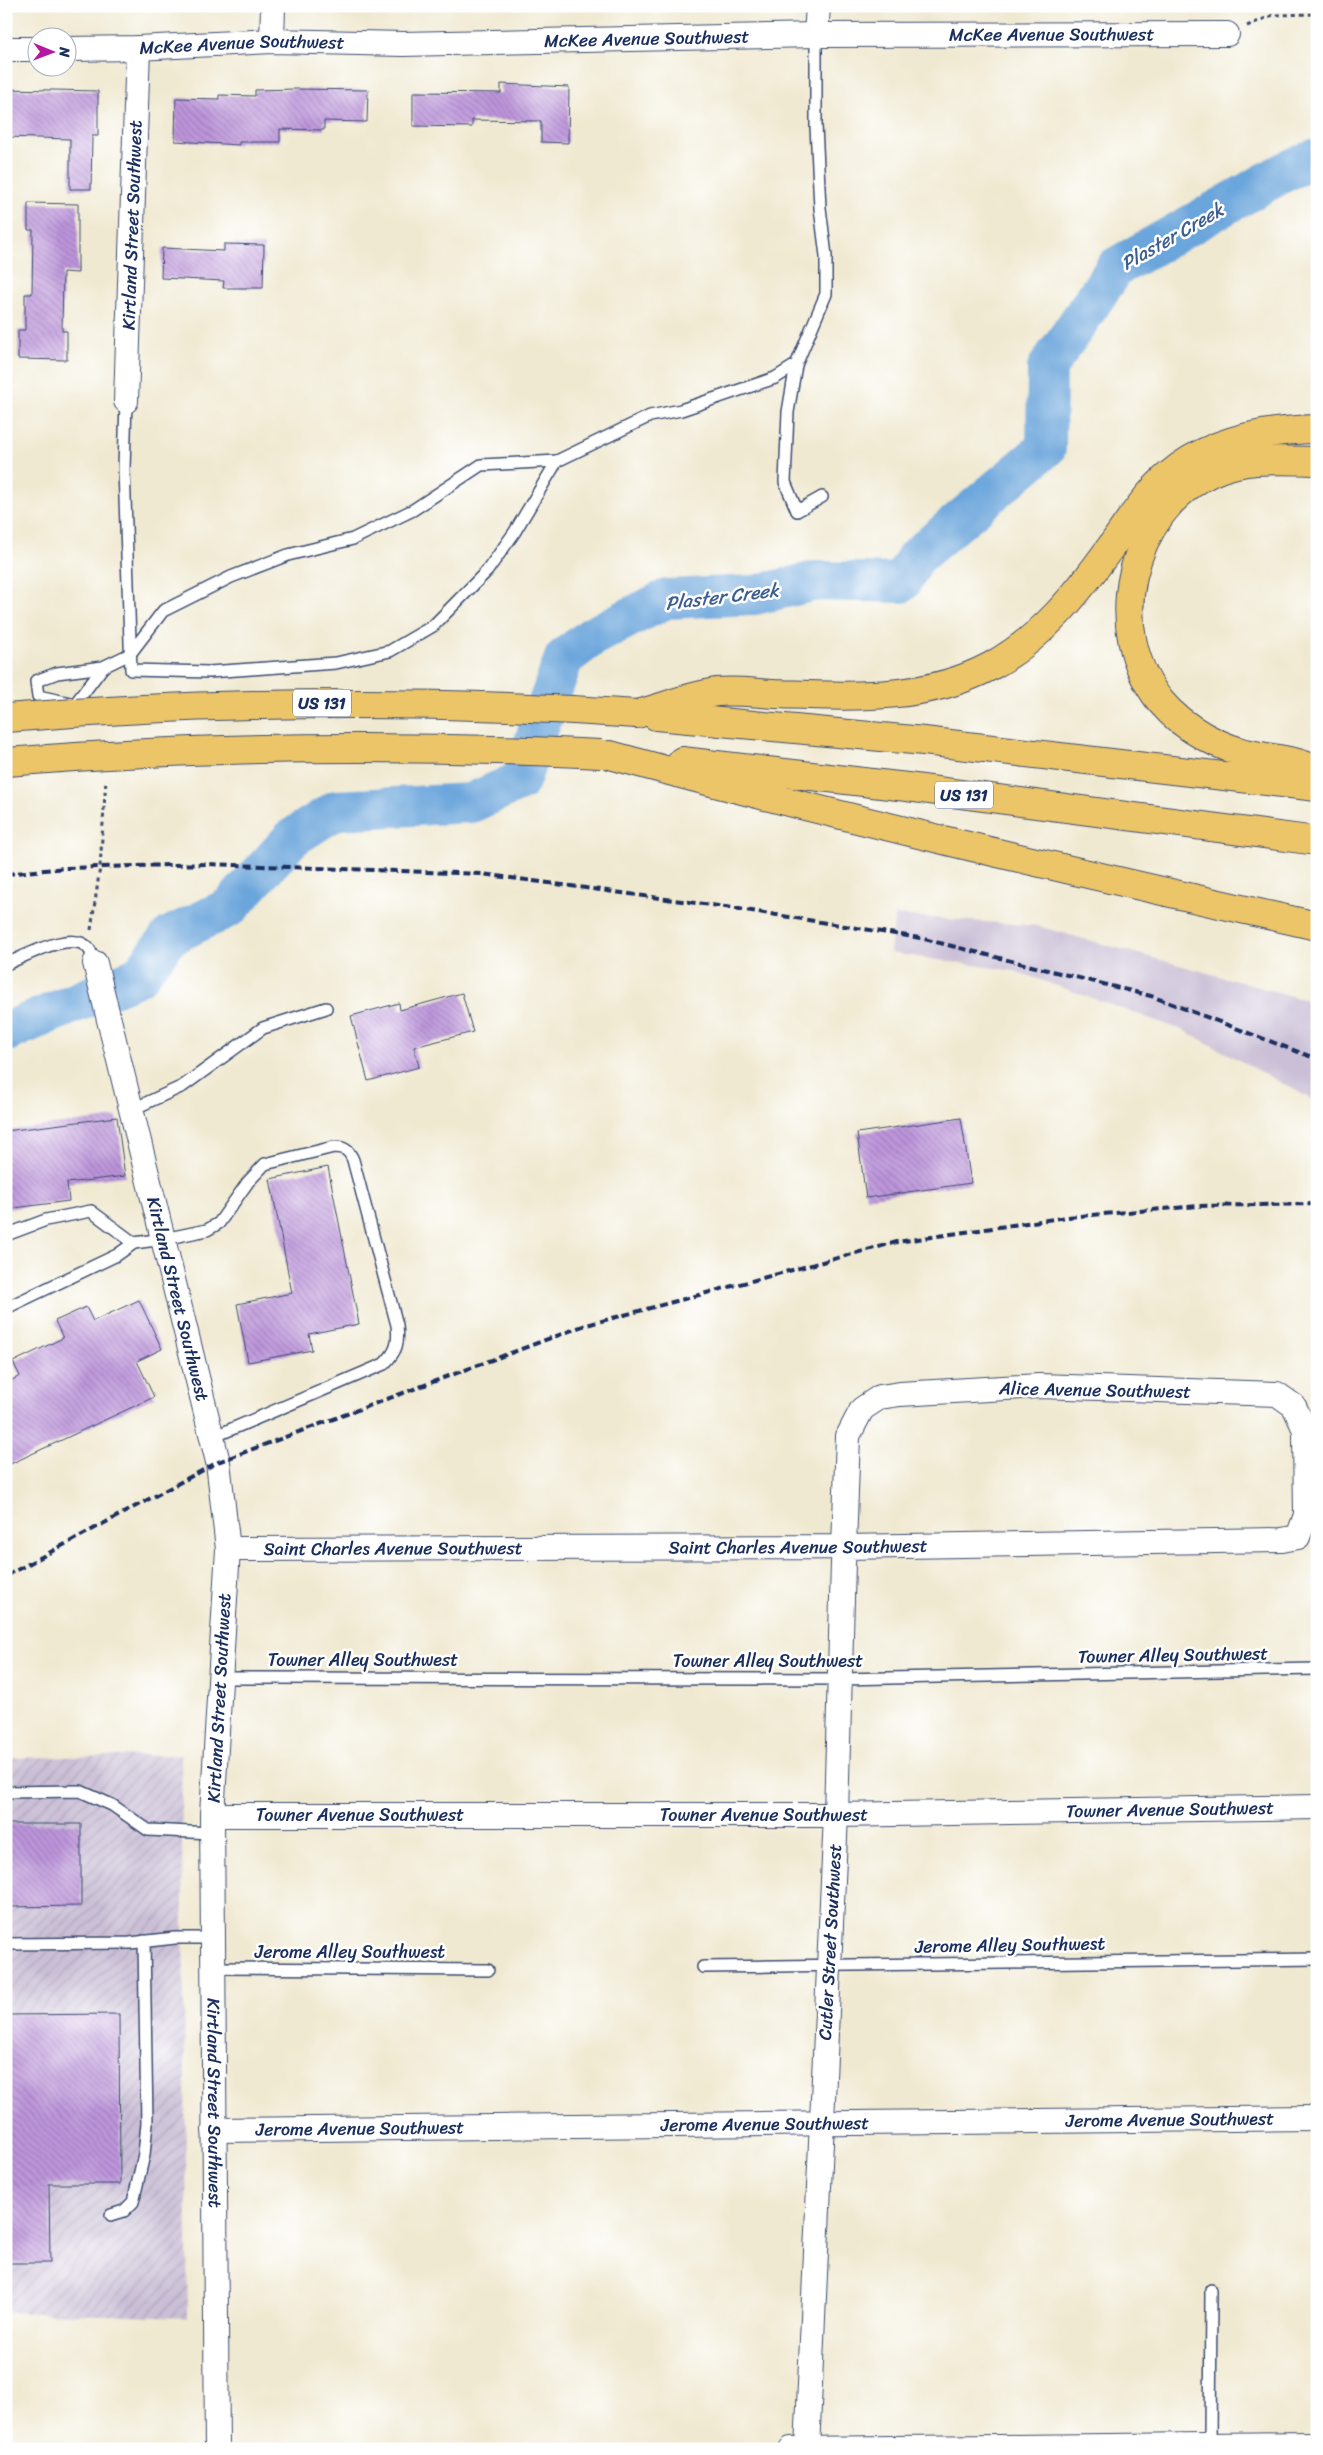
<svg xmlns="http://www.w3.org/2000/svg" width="1323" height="2455" viewBox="0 0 1323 2455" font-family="Sriracha,sans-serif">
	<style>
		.industrial { fill: url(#industrial-furrows) }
		.railway { fill: #cabfd6 }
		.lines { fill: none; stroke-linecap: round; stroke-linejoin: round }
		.river { stroke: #6aa5db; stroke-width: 40 }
		.building { fill: url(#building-back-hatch) }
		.lane-casing { stroke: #3b4b6f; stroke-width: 14 }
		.street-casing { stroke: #3b4b6f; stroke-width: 26 }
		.highway-casing { stroke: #3b4b6f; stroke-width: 30 }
		.path { stroke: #3b4b6f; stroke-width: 3; stroke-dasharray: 4 4; stroke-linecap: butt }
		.lane { stroke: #fff; stroke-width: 11 }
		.street { stroke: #fff; stroke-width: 24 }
		.highway { stroke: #edc569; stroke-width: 28 }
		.rail { stroke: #1b2f5e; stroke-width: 4; stroke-dasharray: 8 4; stroke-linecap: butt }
		.highway-bridge-casing { stroke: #3b4b6f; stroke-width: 30; stroke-linecap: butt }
		.highway-bridge { stroke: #edc569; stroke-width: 28 }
		.labels { text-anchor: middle; stroke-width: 5; stroke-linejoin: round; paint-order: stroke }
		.shield { fill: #fff; stroke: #5f6d8e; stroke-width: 1 }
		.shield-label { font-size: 16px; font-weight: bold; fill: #1b2f5e }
		.street-label { font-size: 18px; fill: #1b2f5e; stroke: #fff }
		.water-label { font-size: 19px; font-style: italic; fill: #3b5e90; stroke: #fff }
	</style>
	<defs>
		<pattern id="industrial-furrows" width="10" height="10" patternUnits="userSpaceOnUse" patternTransform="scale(1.25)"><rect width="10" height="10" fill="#cabfd6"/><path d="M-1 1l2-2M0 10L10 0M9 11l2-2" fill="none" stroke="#ada4ba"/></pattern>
		<pattern id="building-back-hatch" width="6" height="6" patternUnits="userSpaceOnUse" patternTransform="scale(1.25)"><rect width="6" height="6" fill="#bd95db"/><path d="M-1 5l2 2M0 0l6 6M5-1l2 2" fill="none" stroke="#997ab5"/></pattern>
	</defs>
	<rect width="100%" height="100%" fill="#fff"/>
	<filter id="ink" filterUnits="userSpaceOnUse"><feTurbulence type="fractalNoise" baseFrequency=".02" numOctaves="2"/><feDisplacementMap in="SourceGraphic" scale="10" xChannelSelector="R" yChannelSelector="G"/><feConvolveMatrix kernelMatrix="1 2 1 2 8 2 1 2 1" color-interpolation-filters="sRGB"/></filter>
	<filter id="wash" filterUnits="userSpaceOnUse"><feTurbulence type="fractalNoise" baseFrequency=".0096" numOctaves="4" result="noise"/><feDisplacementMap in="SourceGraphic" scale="20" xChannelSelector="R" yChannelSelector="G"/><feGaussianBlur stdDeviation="1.12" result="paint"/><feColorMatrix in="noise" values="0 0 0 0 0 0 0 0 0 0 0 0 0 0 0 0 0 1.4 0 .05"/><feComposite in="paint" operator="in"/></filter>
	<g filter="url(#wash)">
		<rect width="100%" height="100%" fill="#f0e9d1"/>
		<path class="industrial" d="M181 1755 188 2318 6 2312V1758Z"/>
		<path class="railway" d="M895 915 1037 926 1317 1003V1102L1185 1031 1015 971 890 953Z"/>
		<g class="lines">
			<path class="river" d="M6 1032 139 976 170 936 230 907 292 838 336 810 471 803 520 781 564 658 593 636 666 599 755 595 816 581 901 583 916 557 1046 448 1047 368 1116 267 1286 171 1317 158"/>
		</g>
		<g id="blocks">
			<g class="building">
				<path d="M501 84 569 87 568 143 541 142V121L472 120V127L413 126V92L501 93Z"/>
				<path d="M6 89 98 91V136H92L91 189H70V139L6 137Z"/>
				<path d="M296 89 368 90 367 122 324 121V130L280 129V142H239V145L175 141 176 98 219 99V95L255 96V90Z"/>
				<path d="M28 203 78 204V273L63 272 62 331H67V360L18 359V330H25V294H32L33 230H28Z"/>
				<path d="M224 244 264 245 263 288H223L224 281 161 278 162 248 224 251Z"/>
				<path d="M462 993 473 1032 414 1047 419 1067 368 1081 351 1016 399 1003 400 1010Z"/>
				<path d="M117 1117 125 1176 67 1183 69 1201 6 1209V1131Z"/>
				<path d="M961 1118 971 1183 866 1198 857 1133Z"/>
				<path d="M328 1167 359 1324 309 1334 312 1350 248 1362 237 1304 292 1293 270 1179Z"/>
				<path d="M139 1300 162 1349 137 1361 154 1397 6 1466V1383L20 1376 13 1362 63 1338 55 1321 86 1307 93 1321Z"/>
				<path d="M6 1824H81V1906L6 1907Z"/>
				<path d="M119 2014 120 2184H49L50 2263H6V2015Z"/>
			</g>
		</g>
	</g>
	<g filter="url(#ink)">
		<use href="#blocks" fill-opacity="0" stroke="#3b4b6f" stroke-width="1"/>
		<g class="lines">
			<defs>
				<g id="lane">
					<path d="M816 35V126L820 208 826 256V294L796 365 788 412 785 482 797 511 822 497"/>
					<path d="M126 401 124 469 131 670 209 672 336 663 390 651 433 626 487 571 514 533 557 461 650 416 681 410 775 378 796 365"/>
					<path d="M103 667 75 704 38 696 36 681 57 673 103 667 130 654 163 611 231 577 288 555 353 539 413 510 481 465 557 461"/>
					<path d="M6 964C24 957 74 928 89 949 92 953 93 959 95 963"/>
					<path d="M133 1109 183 1086 263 1028 326 1008"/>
					<path d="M6 1235 46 1220 91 1211 134 1243"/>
					<path d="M6 1308 117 1255 134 1243 164 1239 207 1230 219 1223 248 1182 265 1164 334 1147C344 1147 349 1150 353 1160L397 1325C399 1343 397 1351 384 1364L213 1437"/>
					<path d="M220 1678 840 1679 1317 1669"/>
					<path d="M6 1792 80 1791 112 1805 148 1830 212 1833"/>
					<path d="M6 1944 130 1943 175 1938H212"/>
					<path d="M703 1967 1317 1959"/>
					<path d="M213 1968 488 1970"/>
					<path d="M111 2215 124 2211 133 2202 144 2155 147 2123 144 1941"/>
					<path d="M1210 2447 1211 2290"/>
				</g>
				<g id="street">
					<path d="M816 35 818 6"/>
					<path d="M272 41 273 6"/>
					<path d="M6 49H38"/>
					<path id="s1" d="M68 49 138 48 272 41 403 44 816 35 1227 34"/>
					<path id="s2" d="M126 401 138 48"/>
					<path id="s3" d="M95 963 218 1462 228 1549 212 1815 217 2449"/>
					<path id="s4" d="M228 1549 844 1547 1282 1540 1298 1537 1306 1515 1305 1430 1294 1406 1277 1394 1039 1386 900 1394 880 1397 862 1409 848 1436 844 1547 843 1563 836 1815 807 2449"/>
					<path id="s5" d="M212 1815H836L1317 1807"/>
					<path id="s6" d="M214 2130 1317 2118"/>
					<path d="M791 2449 1317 2444"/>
				</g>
				<g id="highway">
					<path d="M1317 461C1282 460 1245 457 1212 472 1129 512 1102 629 1161 702 1184 729 1221 749 1255 755 1276 759 1298 760 1317 771"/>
					<path d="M637 714C661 708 693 695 717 692 735 690 756 693 775 694 848 696 924 702 991 666 1042 638 1077 594 1110 548 1128 523 1145 495 1169 475 1209 441 1266 430 1317 429"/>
					<path d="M656 716 924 741 1317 787"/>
					<path d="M610 755C844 819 1080 873 1317 926"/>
					<path d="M682 761 907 787 1317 841"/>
				</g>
			</defs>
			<use href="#lane" class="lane-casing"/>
			<use href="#street" class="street-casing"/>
			<use href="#highway" class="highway-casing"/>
			<g class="path">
				<path d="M1247 26 1273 15 1317 14"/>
				<path d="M91 930 100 867 106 779"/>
			</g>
			<use href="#lane" class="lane"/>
			<use href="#street" class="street"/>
			<use href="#highway" class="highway"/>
			<g class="rail">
				<path d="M6 874 65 868 207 864 482 874 733 908 920 938 1151 996 1317 1059"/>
				<path d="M6 1576 218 1462 583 1326 897 1242 1067 1217 1198 1206 1317 1204"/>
			</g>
			<defs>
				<g id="highway-bridge">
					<path d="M6 718C216 701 427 699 637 714"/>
					<path d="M6 762C205 746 401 744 601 754"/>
				</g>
			</defs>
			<use href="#highway-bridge" class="highway-bridge-casing"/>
			<use href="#highway-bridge" class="highway-bridge"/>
		</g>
	</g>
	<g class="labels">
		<g class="shield">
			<rect x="293" y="689.5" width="58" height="27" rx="4"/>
			<rect x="935" y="781.5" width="58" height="27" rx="4"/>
		</g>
		<g class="shield-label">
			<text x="322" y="709">US 131</text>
			<text x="964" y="801">US 131</text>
		</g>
		<g class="street-label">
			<text dy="6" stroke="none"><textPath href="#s1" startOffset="984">McKee Avenue Southwest</textPath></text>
			<text dy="6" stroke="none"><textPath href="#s1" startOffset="579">McKee Avenue Southwest</textPath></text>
			<text dy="6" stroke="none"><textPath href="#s1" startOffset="174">McKee Avenue Southwest</textPath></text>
			<text dy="6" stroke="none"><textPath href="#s2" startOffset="176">Kirtland Street Southwest</textPath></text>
			<text dy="6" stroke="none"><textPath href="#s3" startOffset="346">Kirtland Street Southwest</textPath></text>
			<text transform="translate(1095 1390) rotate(1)" y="6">Alice Avenue Southwest</text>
			<text dy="6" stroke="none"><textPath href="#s4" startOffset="570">Saint Charles Avenue Southwest</textPath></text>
			<text dy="6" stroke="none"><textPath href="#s4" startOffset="165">Saint Charles Avenue Southwest</textPath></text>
			<text transform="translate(1173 1655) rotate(-1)" y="6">Towner Alley Southwest</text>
			<text x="363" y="1666">Towner Alley Southwest</text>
			<text x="768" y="1667">Towner Alley Southwest</text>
			<text transform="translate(219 1698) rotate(-87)" y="6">Kirtland Street Southwest</text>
			<text dy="6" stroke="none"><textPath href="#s5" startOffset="958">Towner Avenue Southwest</textPath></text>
			<text dy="6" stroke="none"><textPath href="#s5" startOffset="148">Towner Avenue Southwest</textPath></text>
			<text dy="6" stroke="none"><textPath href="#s5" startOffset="552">Towner Avenue Southwest</textPath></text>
			<text transform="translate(830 1942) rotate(-87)" y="6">Cutler Street Southwest</text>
			<text transform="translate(1010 1945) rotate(-1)" y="6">Jerome Alley Southwest</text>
			<text x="350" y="1958">Jerome Alley Southwest</text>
			<text dy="6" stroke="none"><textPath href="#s3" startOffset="1156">Kirtland Street Southwest</textPath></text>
			<text dy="6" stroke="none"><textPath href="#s6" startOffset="956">Jerome Avenue Southwest</textPath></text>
			<text dy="6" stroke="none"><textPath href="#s6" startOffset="551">Jerome Avenue Southwest</textPath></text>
			<text dy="6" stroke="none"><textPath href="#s6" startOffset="146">Jerome Avenue Southwest</textPath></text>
		</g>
		<g class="water-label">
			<text transform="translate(1172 236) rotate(-30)" y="7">Plaster Creek</text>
			<text transform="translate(722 596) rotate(-7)" y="7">Plaster Creek</text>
		</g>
	</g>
	<rect width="1323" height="2455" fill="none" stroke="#fff" stroke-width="25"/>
	<g transform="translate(52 52) rotate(91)"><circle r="24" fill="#ffffff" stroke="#a4acbf"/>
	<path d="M0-4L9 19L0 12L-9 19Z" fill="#b5179e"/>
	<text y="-8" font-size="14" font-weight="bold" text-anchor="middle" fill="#1b2f5e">N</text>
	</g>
</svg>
